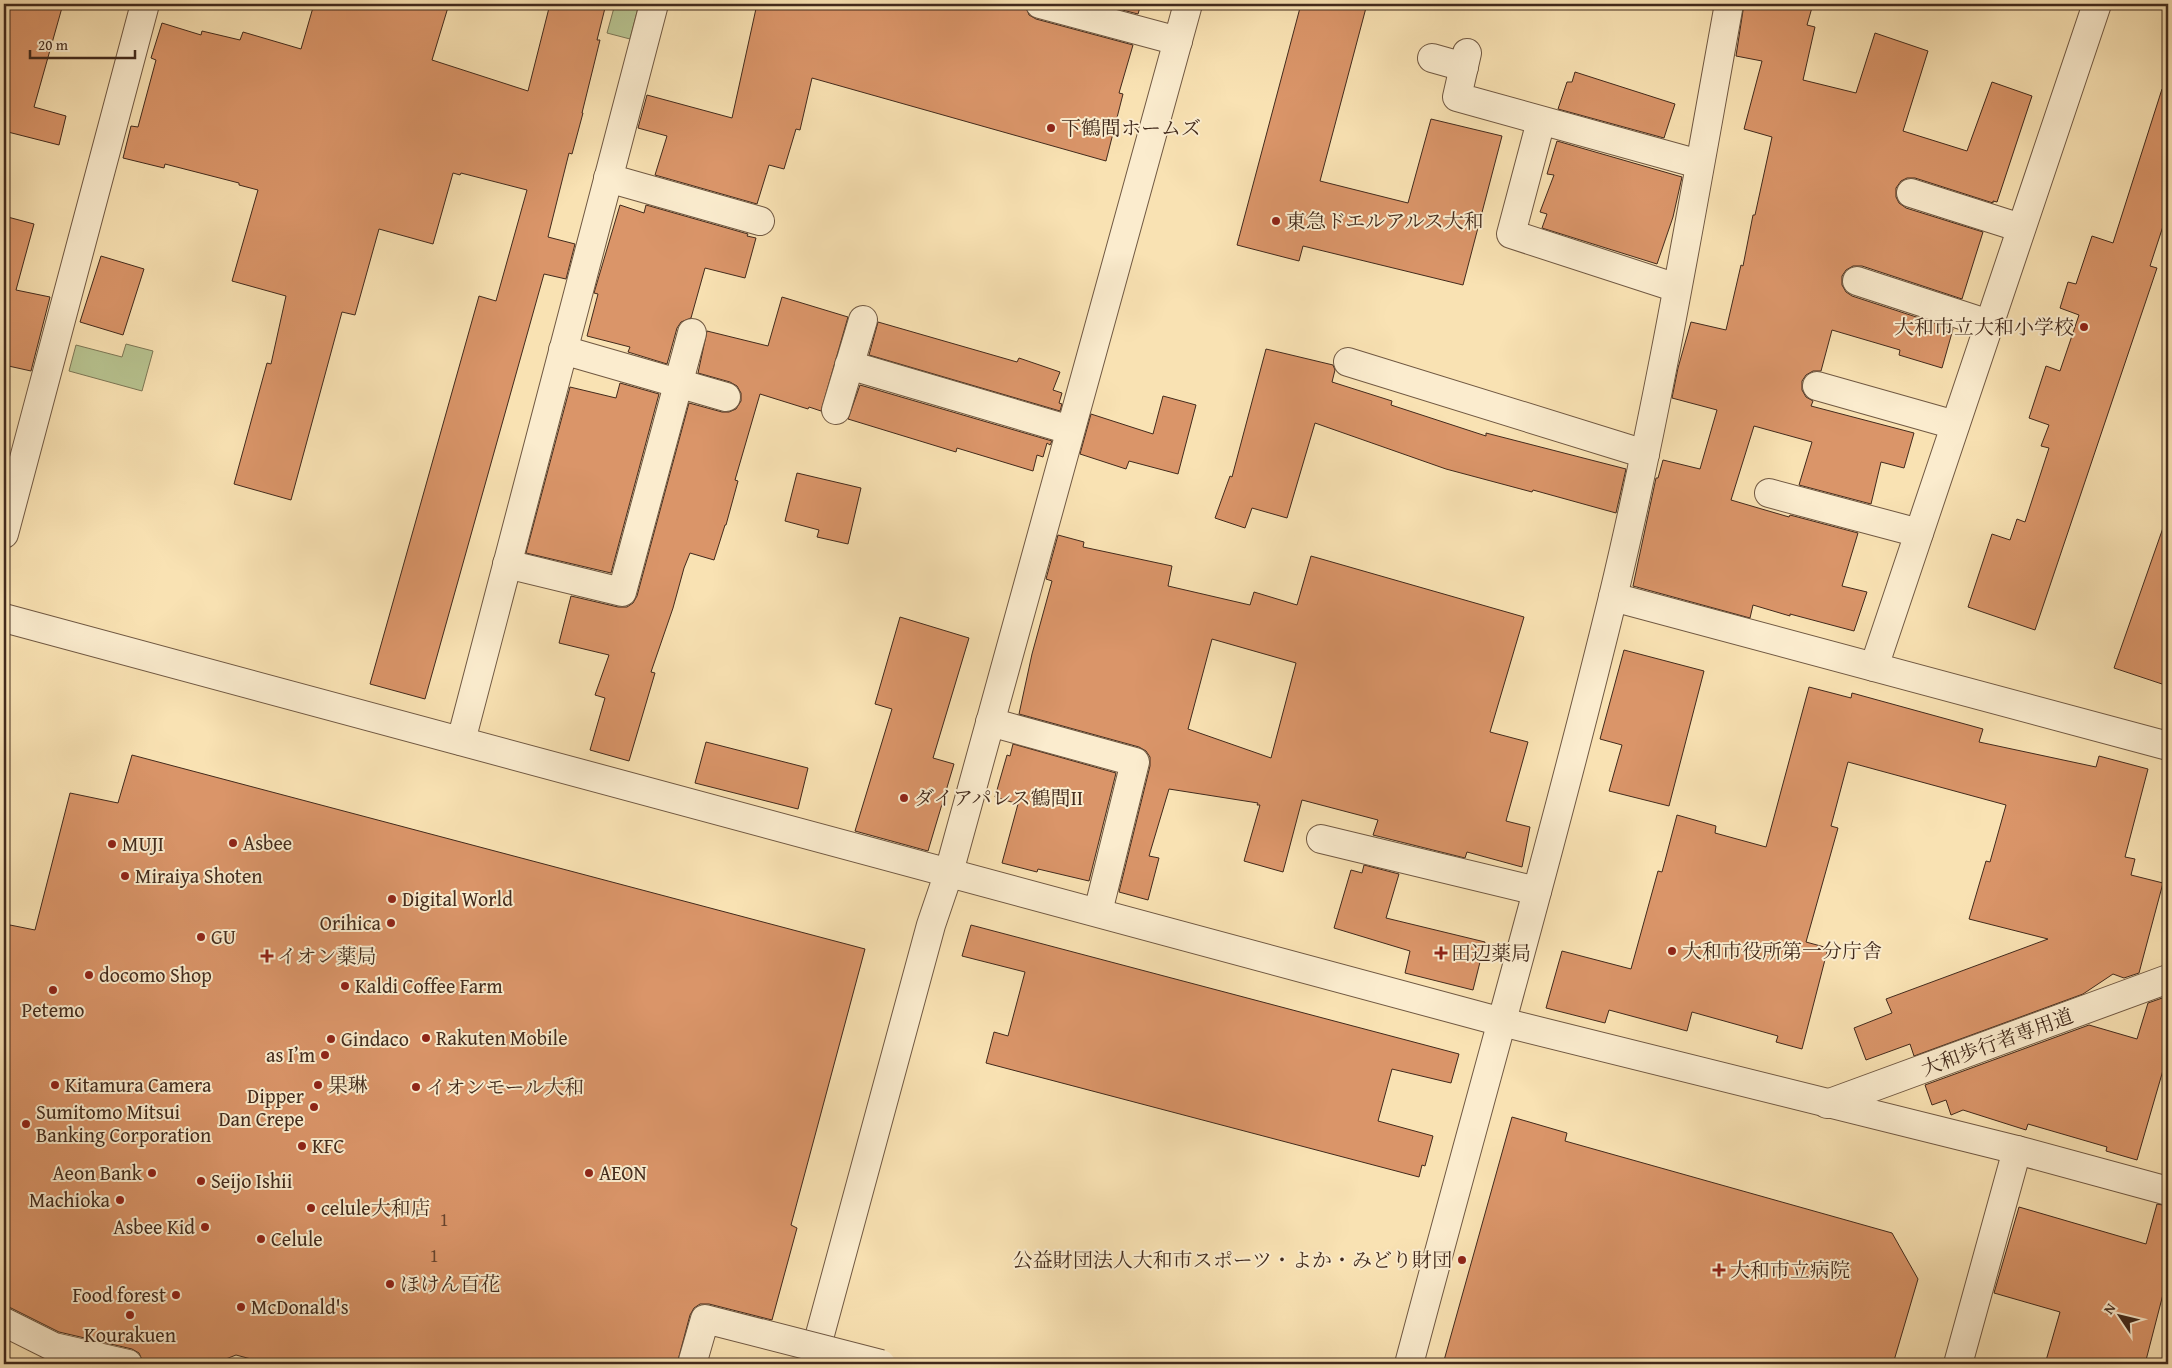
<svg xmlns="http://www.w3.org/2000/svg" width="2172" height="1368" viewBox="0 0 2172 1368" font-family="'Gentium Book Plus','Noto Serif JP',serif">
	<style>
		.green { fill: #b8c491; stroke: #7d7756 }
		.building { fill: #da9569; stroke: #422a1c; fill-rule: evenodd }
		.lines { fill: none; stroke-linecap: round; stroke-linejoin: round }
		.minor-casing { stroke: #705842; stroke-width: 30 }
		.minor { stroke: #fbecce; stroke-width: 28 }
		.minor-bridge-casing { stroke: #705842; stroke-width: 30; stroke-linecap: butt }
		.minor-bridge { stroke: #fbecce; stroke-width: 28 }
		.poi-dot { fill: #8f2418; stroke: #fbecce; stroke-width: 2 }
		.labels { text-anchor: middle; stroke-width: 4; stroke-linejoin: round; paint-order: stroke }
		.number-label { font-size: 18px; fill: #68452f }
		.poi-label { font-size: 20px; fill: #422a1c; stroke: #fbecce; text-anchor: start }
		.street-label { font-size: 20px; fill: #422a1c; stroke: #fbecce }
	</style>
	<rect width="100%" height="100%" fill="#f9e2b3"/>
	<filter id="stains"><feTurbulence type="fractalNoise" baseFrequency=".004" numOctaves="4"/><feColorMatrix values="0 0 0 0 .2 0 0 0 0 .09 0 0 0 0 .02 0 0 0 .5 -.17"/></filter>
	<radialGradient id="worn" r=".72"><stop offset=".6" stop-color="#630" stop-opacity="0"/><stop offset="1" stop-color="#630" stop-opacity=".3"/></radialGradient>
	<g class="green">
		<path d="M615 4H639L630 39 607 33Z"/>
		<path d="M126 344 153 351 142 391 69 371 76 345 122 357Z"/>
	</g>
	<g class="building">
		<path d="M4 4H63L34 107 66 116 59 145 4 131Z"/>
		<path d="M314 4H449L432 60 528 91 550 4H606L597 40H600L582 113H583L572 154 569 153 548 237 575 244 566 279 544 274 425 699 370 684 479 296 496 301 527 190 461 173 460 175 453 173 433 244 379 229 355 315 342 312 291 500 234 484 267 363 271 364 286 296 232 281 258 190 239 185V183L165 164 164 168 123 158 131 126 138 127 156 60 151 58 162 23 201 35 202 31 240 40 243 32 301 49Z"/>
		<path d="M757 4H1025L1029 15 1036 19 1133 45 1119 93 1123 94 1106 161 812 78 800 130 796 129 784 169 769 165 757 204 655 175 667 136 638 128 647 95 732 118Z"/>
		<path d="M1099 4H1141L1138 14Z"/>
		<path d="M1301 4H1367L1320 181 1408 203 1431 119 1502 136 1463 285 1303 246 1299 261 1237 245Z"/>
		<path d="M1744 4H1813L1807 25 1815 27 1803 80 1856 93 1875 33 1928 51 1903 131 1967 151 1992 82 2032 96 1997 202 1993 201V203L1915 178H1907L1901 181 1896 188V197L1899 203 1906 208 1983 232 1962 299 1862 266H1853L1846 270 1842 276V285L1846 292 1852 296 1953 329 1942 368 1899 355 1900 350 1832 330 1821 371H1813L1806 375 1802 381V390L1806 397 1813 401 1811 406 1914 433 1904 468 1881 462 1871 504 1799 485 1812 442 1754 426 1731 500 1789 517 1790 515 1858 533 1842 586 1867 592 1854 631 1790 614V616L1753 605 1750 618 1633 586 1656 478H1658L1663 460 1700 469 1717 410 1672 398 1678 368 1691 322 1726 330 1741 265 1743 266 1753 215H1755L1772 137 1744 129 1762 61 1736 56Z"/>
		<path d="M1575 72 1675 104 1664 138 1558 109 1567 82H1572Z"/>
		<path d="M2162 89 2168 90V211L2150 266 2157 268 2035 630 1968 607 1992 534 2010 540 2017 519 2025 522 2049 448 2041 446 2049 425 2029 418 2046 366 2060 371 2079 315 2060 308 2068 282 2076 284 2092 236 2113 243Z"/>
		<path d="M1557 141 1682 177 1673 217 1657 264 1542 228 1547 214 1540 212 1554 175 1547 174Z"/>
		<path d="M620 205 644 213 646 205 748 234 747 236 756 238 745 278 705 268 691 318 681 322 677 328 667 364 628 352 630 347 587 336 598 294 594 293Z"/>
		<path d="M4 216 34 224 16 290 50 297 31 371 4 365Z"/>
		<path d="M101 256 144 269 123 335 80 322Z"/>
		<path d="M782 297 848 317 821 411 809 407 808 409 760 394 735 480 738 481 726 525H725L714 560 690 553 684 568 673 608 651 672 655 673 629 761 590 750 605 698 595 695 609 655 559 643 571 596 618 607H627L633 603 637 596 689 403 722 412H729L736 409 741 401V393L737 386 730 382 698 373 707 331 768 346Z"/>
		<path d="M878 322 1017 362 1019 358 1060 372 1053 390 1062 393 1059 403 1062 404 1060 411 869 355Z"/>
		<path d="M1266 349 1333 365 1335 370 1332 382 1392 401 1391 405 1486 436V433L1626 469 1616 513 1533 490 1532 492 1446 469 1315 423 1287 518 1252 508 1245 528 1215 518 1230 476 1232 477Z"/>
		<path d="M620 383 659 394 611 573 526 553 570 387 616 398Z"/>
		<path d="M860 385 1052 441 1050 445 1047 443 1043 457 1037 455 1033 471 957 448 956 452 848 419Z"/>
		<path d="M1163 396 1196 405 1178 474 1129 461 1126 469 1080 454 1091 414 1153 434Z"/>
		<path d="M797 473 861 488 848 544 817 537 819 530 785 521Z"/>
		<path d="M2164 525H2168V686L2114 668Z"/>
		<path d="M1058 535 1084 542 1083 547 1172 566 1168 586 1250 605 1254 592 1297 605 1311 556 1524 617 1490 732 1528 742 1506 821 1530 827 1522 867 1467 852 1465 858 1373 835 1378 820 1302 800 1283 872 1244 861 1260 805H1257L1258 803 1169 789 1149 856 1159 858 1148 900 1119 892 1150 766V757L1146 751 1139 747 1019 714 1032 654 1052 581 1046 579ZM1212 639 1296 663 1271 758 1188 729Z"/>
		<path d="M900 617 969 638 933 758 954 764 928 851 855 831 892 709 875 704Z"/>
		<path d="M1624 650 1704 671 1669 806 1609 791 1622 745 1600 739Z"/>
		<path d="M1809 687 1851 698 1852 693 1983 729 1979 742 2096 767 2099 756 2148 769 2125 857 2135 859 2131 875 2163 883 2139 973 2124 978 2113 974 2083 994 1914 1056 1910 1044 1866 1060 1854 1028 1892 1013 1886 999 2048 939 1969 919 1986 861 1990 862 2006 805 1848 762 1831 826 1838 828 1806 942 1828 948 1802 1049 1776 1042 1778 1036 1692 1012 1687 1031 1609 1010 1605 1023 1546 1008 1562 951 1631 969 1658 871 1662 872 1677 815 1716 826 1715 833 1766 847Z"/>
		<path d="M706 742 808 768 798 809 695 783Z"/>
		<path d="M1013 744 1116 773 1089 881 1038 869 1037 872 1002 863 1018 804 995 797 1007 755 1010 756Z"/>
		<path d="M132 755 865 949 791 1225 797 1228 772 1320 709 1304H700L694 1308 690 1315 677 1364H270L236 1355 213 1364H158L143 1362 139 1353 132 1349 59 1332 11 1308 4 1306V947L10 925 35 930 70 793 118 803Z"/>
		<path d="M1364 865 1399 874 1386 918 1485 942 1473 990 1405 973 1410 951 1334 928 1351 870 1362 873Z"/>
		<path d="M971 925 1459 1054 1451 1083 1392 1069 1378 1121 1433 1136 1425 1166 1422 1165 1419 1177 986 1063 994 1032 1008 1036 1025 972 962 956Z"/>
		<path d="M2168 996V1053L2137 1160 2106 1151 2107 1147 2028 1124 2026 1130 1963 1110 1951 1115 1946 1100 1932 1105 1925 1085 2089 1025 2137 1039 2148 1003Z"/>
		<path d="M1512 1117 1567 1133 1565 1141 1892 1233 1918 1279 1893 1364H1443Z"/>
		<path d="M2157 1204 2168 1206V1275L2145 1364H2045L2060 1312 1994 1293 2019 1207 2146 1244Z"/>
	</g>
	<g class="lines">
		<defs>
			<g id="minor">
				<path d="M1040 4 1178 41"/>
				<path d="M1467 53 1457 97 1699 164"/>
				<path d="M1432 58 1464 67"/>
				<path d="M1541 121 1511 234 1677 288"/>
				<path d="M608 178 760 221"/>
				<path d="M1911 193 2021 228"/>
				<path d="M1857 281 1989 324"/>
				<path d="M563 350 726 397"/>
				<path d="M1348 362 1645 454"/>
				<path d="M849 365 1070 430"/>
				<path d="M1817 386 1955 425"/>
				<path d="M836 410 863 320"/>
				<path d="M1769 493 1919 533"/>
				<path d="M4 534 145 4"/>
				<path d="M507 564 622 592 692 333"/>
				<path d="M1613 597 2168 746"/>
				<path d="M4 618 1502 1022 2017 1150 2168 1191"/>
				<path d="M1874 667 2097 4"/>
				<path d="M990 722 1135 762 1098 912"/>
				<path d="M461 741 654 4"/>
				<path d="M1321 839 1537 891"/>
				<path d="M1827 1104 2168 979"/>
				<path d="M4 1322 54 1347 128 1364"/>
				<path d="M812 1364 931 925 949 872 1188 4"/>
				<path d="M1409 1364C1477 1108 1550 854 1613 597 1660 401 1693 202 1729 4"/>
				<path d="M1958 1364 2017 1150"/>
			</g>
		</defs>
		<use href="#minor" class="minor-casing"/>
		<use href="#minor" class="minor"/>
		<defs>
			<path id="minor-bridge" d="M692 1364 705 1319 881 1364"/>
		</defs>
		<use href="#minor-bridge" class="minor-bridge-casing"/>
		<use href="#minor-bridge" class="minor-bridge"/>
	</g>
	<g class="poi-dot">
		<circle cx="1051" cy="128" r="5"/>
		<circle cx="1276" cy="221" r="5"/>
		<circle cx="2084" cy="327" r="5"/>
		<circle cx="904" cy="798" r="5"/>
		<circle cx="233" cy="843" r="5"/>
		<circle cx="112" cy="844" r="5"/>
		<circle cx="125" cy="876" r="5"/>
		<circle cx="392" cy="899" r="5"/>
		<circle cx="391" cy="923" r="5"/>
		<circle cx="201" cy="937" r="5"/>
		<circle cx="1672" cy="951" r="5"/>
		<path d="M1438.5 945.5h5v5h5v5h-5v5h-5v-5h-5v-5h5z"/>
		<path d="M264.5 948.5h5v5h5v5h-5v5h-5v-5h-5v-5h5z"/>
		<circle cx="89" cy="975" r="5"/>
		<circle cx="345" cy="986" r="5"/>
		<circle cx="53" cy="990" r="5"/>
		<circle cx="426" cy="1038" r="5"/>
		<circle cx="331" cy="1039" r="5"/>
		<circle cx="325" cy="1055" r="5"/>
		<circle cx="55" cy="1085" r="5"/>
		<circle cx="318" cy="1085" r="5"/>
		<circle cx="416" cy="1087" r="5"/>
		<circle cx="314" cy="1107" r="5"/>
		<circle cx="26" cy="1124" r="5"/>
		<circle cx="302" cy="1146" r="5"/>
		<circle cx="152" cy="1173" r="5"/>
		<circle cx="589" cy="1173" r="5"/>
		<circle cx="201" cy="1181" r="5"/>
		<circle cx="120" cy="1200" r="5"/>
		<circle cx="311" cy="1208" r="5"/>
		<circle cx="205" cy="1227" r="5"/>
		<circle cx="261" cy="1239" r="5"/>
		<circle cx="1462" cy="1260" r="5"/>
		<path d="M1716.5 1262.5h5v5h5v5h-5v5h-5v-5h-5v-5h5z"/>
		<circle cx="390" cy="1284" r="5"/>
		<circle cx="176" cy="1295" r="5"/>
		<circle cx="241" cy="1307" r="5"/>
		<circle cx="130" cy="1315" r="5"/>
	</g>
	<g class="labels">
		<g class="number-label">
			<text x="444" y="1226">1</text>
			<text x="434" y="1262">1</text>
		</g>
		<g class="poi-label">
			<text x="1061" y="135">下鶴間ホームズ</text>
			<text x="1286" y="228">東急ドエルアルス大和</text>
			<text x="2074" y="334" text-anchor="end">大和市立大和小学校</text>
			<text x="914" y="805">ダイアパレス鶴間Ⅱ</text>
			<text x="243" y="850">Asbee</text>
			<text x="122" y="851">MUJI</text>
			<text x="135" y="883">Miraiya Shoten</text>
			<text x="402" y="906">Digital World</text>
			<text x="381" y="930" text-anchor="end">Orihica</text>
			<text x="211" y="944">GU</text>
			<text x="1682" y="958">大和市役所第一分庁舎</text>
			<text x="1451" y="960">田辺薬局</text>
			<text x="277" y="963">イオン薬局</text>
			<text x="99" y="982">docomo Shop</text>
			<text x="355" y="993">Kaldi Coffee Farm</text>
			<text x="53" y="1017" text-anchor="middle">Petemo</text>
			<text x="436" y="1045">Rakuten Mobile</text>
			<text x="341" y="1046">Gindaco</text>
			<text x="315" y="1062" text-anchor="end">as I’m</text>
			<text x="65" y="1092">Kitamura Camera</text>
			<text x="328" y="1092">果琳</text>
			<text x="426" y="1094">イオンモール大和</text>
			<text x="304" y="1103" text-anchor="end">Dipper<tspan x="304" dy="23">Dan Crepe</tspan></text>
			<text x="36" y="1119">Sumitomo Mitsui<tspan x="36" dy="23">Banking Corporation</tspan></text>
			<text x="312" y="1153">KFC</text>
			<text x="142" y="1180" text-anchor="end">Aeon Bank</text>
			<text x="599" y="1180">AEON</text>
			<text x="211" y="1188">Seijo Ishii</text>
			<text x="110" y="1207" text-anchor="end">Machioka</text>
			<text x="321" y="1215">celule大和店</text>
			<text x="195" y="1234" text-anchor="end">Asbee Kid</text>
			<text x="271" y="1246">Celule</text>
			<text x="1452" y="1267" text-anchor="end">公益財団法人大和市スポーツ・よか・みどり財団</text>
			<text x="1730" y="1277">大和市立病院</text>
			<text x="400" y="1291">ほけん百花</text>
			<text x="166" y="1302" text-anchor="end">Food forest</text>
			<text x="251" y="1314">McDonald's</text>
			<text x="130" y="1342" text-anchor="middle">Kourakuen</text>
		</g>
		<g class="street-label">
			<text transform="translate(1997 1042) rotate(-20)" y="7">大和歩行者専用道</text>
		</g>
	</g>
	<rect width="2172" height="1368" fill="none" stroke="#f9e2b3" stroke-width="20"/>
	<rect x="5" y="5" width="2162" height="1358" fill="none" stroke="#422a1c" stroke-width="2.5"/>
	<rect x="10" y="10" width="2152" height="1348" fill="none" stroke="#422a1c"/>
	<g transform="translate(2120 1316) rotate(305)" stroke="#fbecce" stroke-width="4" paint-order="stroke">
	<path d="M0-4L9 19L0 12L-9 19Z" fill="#422a1c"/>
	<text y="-8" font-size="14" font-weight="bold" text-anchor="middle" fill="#422a1c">N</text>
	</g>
	<path d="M30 50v8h105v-8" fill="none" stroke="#422a1c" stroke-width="2.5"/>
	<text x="38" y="50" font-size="15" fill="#422a1c" stroke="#fbecce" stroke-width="4" paint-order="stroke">20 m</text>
	<rect width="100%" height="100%" filter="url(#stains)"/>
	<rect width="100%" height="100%" fill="url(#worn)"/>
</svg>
